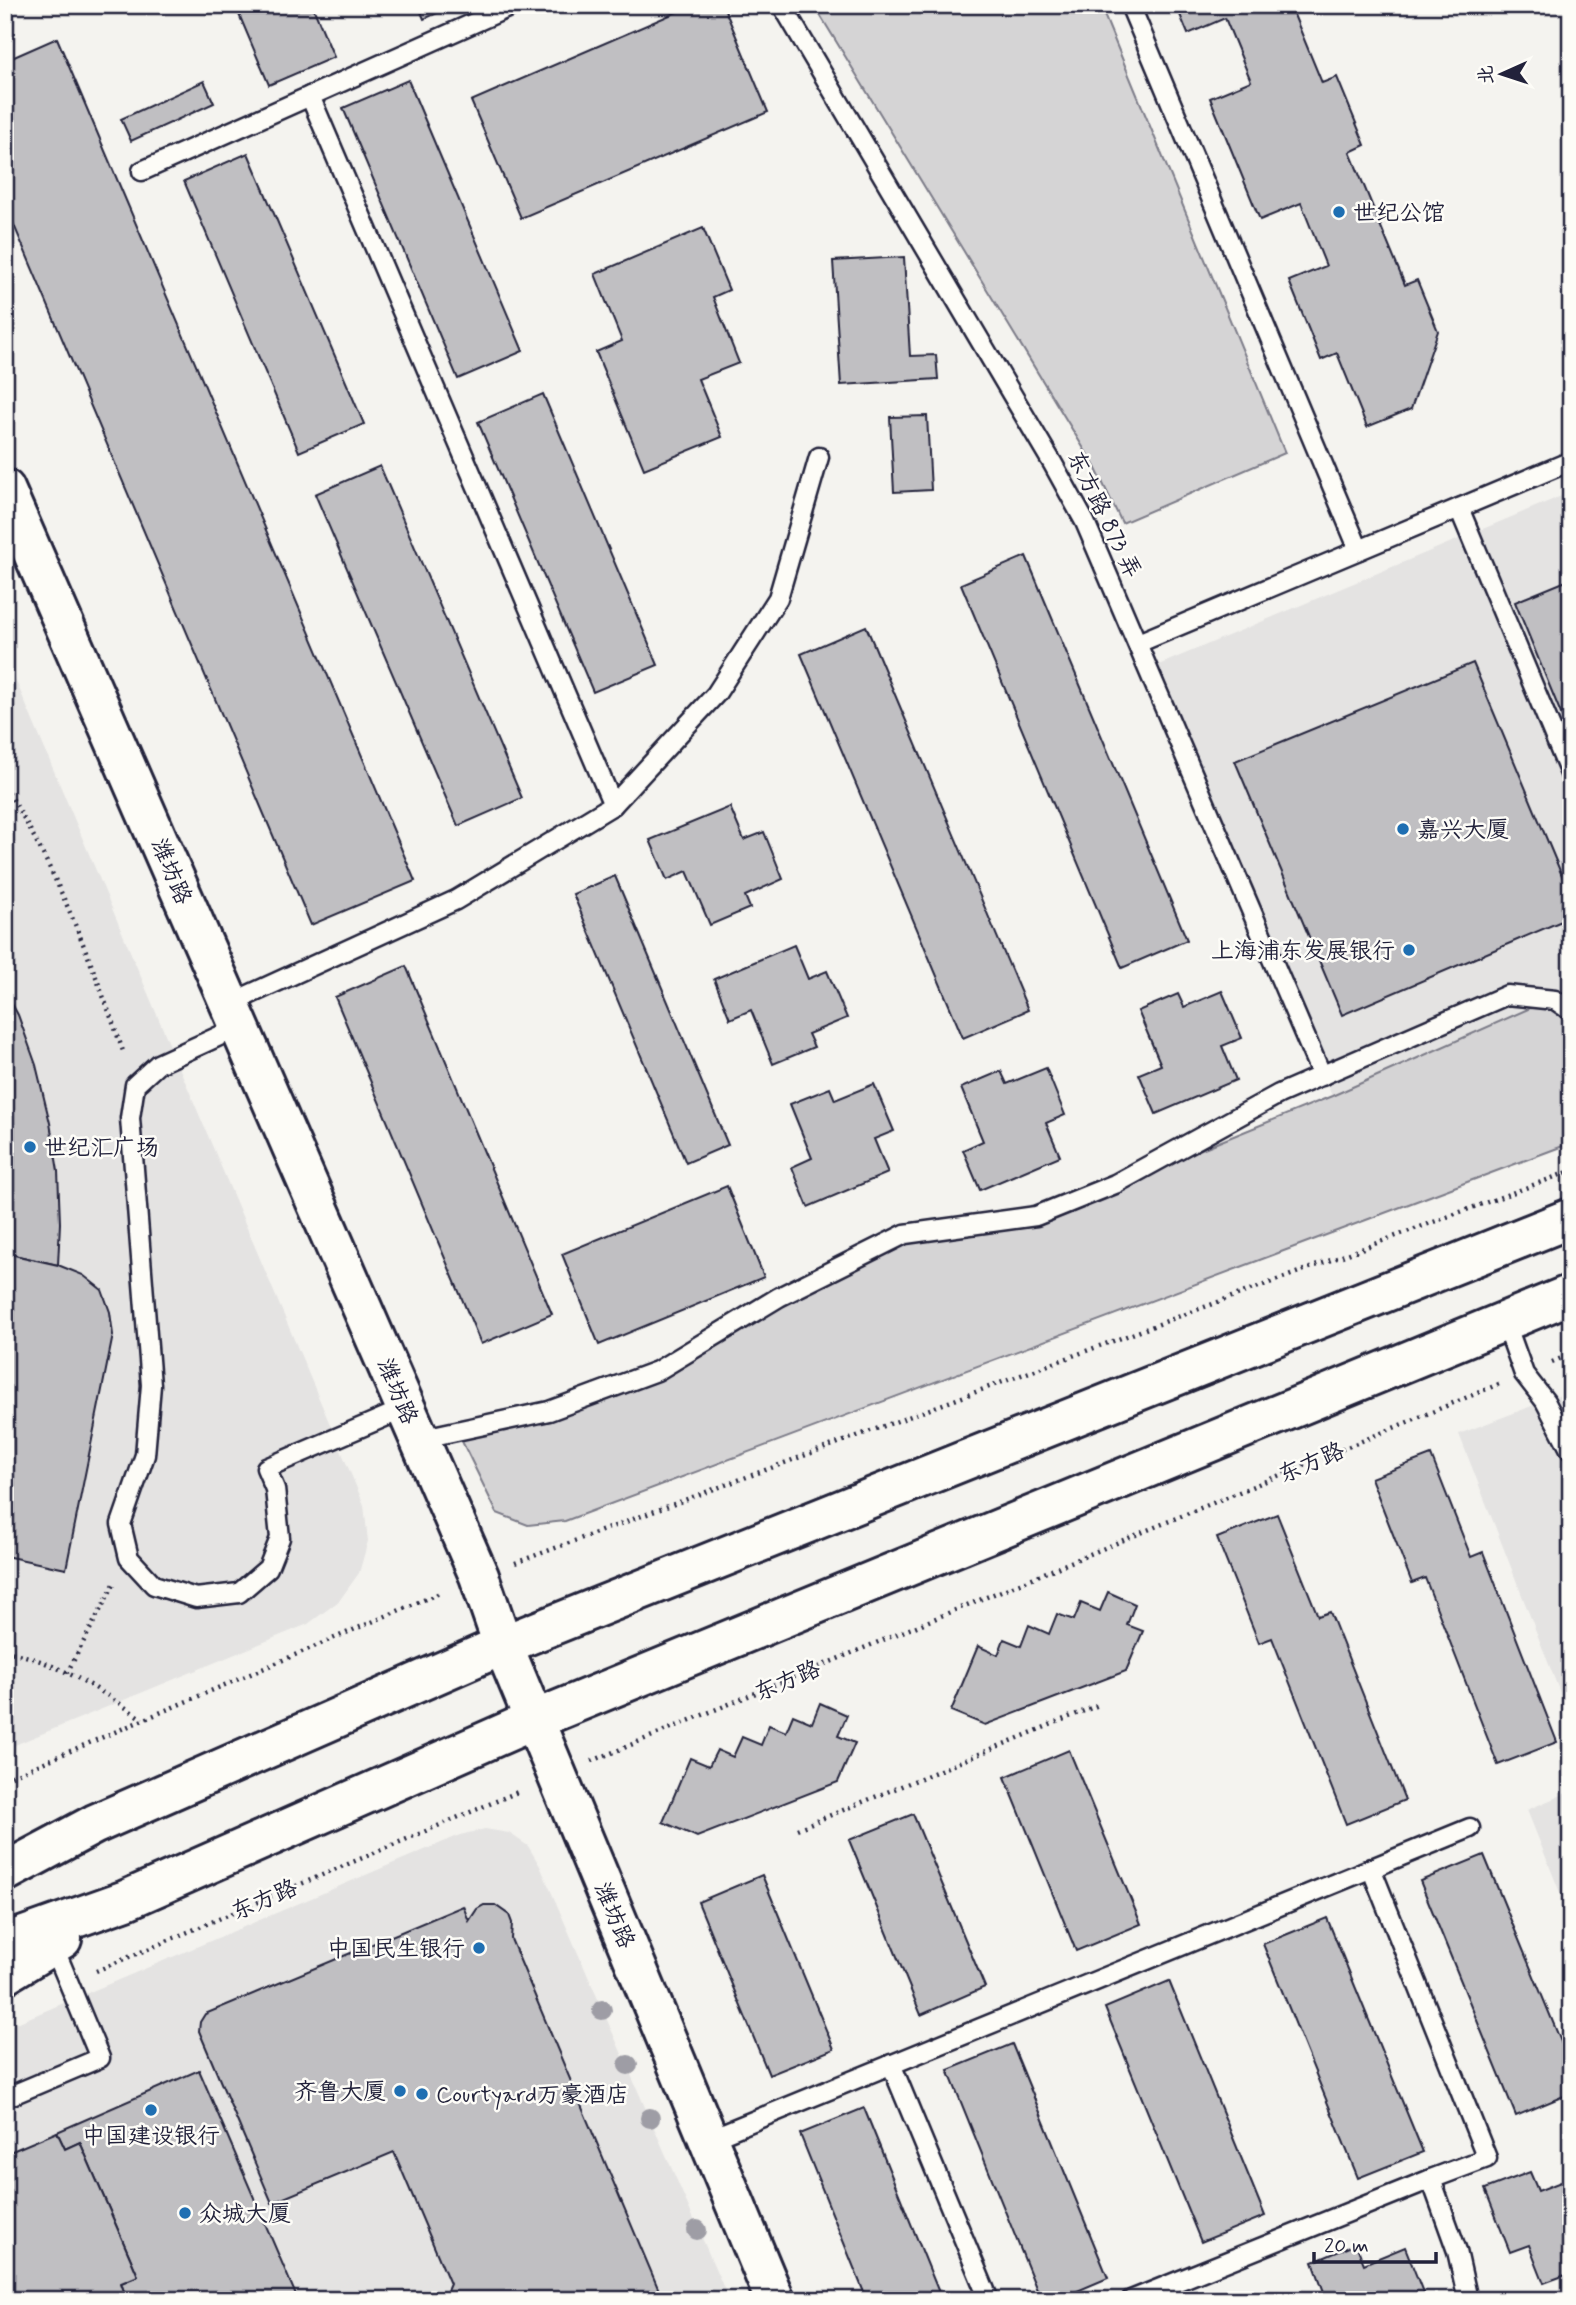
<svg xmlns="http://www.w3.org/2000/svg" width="1576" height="2305" viewBox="0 0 1576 2305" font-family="Mynerve,'LXGW WenKai TC',sans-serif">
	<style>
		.built { fill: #e4e3e2 }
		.green { fill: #d5d4d5; stroke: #7c7b88; stroke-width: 2 }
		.building { fill: #c0bfc2; stroke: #22223b; stroke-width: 2 }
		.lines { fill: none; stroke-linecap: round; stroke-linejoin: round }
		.lane-casing { stroke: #22223b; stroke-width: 23 }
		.secondary-casing { stroke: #22223b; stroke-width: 44 }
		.path { stroke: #22223b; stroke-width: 4.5; stroke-dasharray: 2 5; stroke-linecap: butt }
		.lane { stroke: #fdfcf7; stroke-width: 18 }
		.secondary { stroke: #fdfcf7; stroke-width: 38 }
		.tree { fill: #9e9da5 }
		.poi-dot { fill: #1f6fb2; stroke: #fdfcf7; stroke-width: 2.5 }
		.labels { text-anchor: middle; stroke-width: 5; stroke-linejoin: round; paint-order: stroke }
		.poi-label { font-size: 23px; fill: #22223b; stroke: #fdfcf7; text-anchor: start }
		.street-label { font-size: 23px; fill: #22223b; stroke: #fdfcf7 }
	</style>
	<rect width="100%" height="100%" fill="#f4f3ef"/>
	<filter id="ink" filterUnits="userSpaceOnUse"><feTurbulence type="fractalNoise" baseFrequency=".0143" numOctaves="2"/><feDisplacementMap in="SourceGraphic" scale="14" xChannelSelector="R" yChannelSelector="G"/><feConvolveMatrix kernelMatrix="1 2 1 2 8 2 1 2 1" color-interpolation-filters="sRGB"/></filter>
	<g filter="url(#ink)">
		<g class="built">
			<path d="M1571 492V990L1332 1096 1149 669Z"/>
			<path d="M5 655 364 1505 368 1541 359 1573 339 1601 308 1624 5 1749Z"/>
			<path d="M1571 1391V1721L1459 1434Z"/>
			<path d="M1571 1791V1920L1527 1810Z"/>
			<path d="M485 1829 509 1833 528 1846 540 1866 729 2300H5V2028L460 1835Z"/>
		</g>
		<g class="green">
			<path d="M814 5H1100L1285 453 1122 523 1095 467Z"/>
			<path d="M1571 990V1143L565 1521 528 1525 497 1513 457 1431 657 1371 905 1234 1037 1216 1332 1096Z"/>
		</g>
		<g class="building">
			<path d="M235 5H312L334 57 269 85Z"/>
			<path d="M418 5H455L424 19Z"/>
			<path d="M693 5H723L768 112 521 218 471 101Z"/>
			<path d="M1176 5H1290L1322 83 1337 77 1365 145 1350 152 1405 285 1417 280 1438 331 1411 409 1367 427 1337 353 1321 360 1289 281 1326 266 1301 203 1260 220 1210 98 1251 81 1225 18 1188 34Z"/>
			<path d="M57 38 415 881 311 925 5 204V61Z"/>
			<path d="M408 80 523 351 458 379 343 108Z"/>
			<path d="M204 81 214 103 131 141 121 119Z"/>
			<path d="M248 153 364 424 299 452 184 181Z"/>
			<path d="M703 228 729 290 713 297 739 363 698 379 722 437 644 469 596 352 622 341 595 274Z"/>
			<path d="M904 257 910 356 936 355 938 379 841 385 833 261Z"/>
			<path d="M543 394 658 665 593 692 478 422Z"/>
			<path d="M927 416 931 490 894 492 890 417Z"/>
			<path d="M380 466 522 798 458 826 315 494Z"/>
			<path d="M1026 556 1187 940 1122 968 961 584Z"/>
			<path d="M1571 579V738L1515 602Z"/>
			<path d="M866 626 1028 1010 963 1038 801 654Z"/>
			<path d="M1473 663 1571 897V917L1342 1015 1235 761Z"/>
			<path d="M730 807 744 840 764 832 783 879 745 896 750 908 710 925 687 871 667 880 650 840Z"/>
			<path d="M615 876 728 1145 686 1163 573 894Z"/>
			<path d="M794 945 808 979 827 971 847 1018 808 1034 814 1047 773 1064 751 1010 730 1019 714 979Z"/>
			<path d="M406 966 552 1314 481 1344 335 997Z"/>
			<path d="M5 991 18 1015 36 1065 50 1123 58 1171 60 1223 58 1265 5 1253Z"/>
			<path d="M1222 991 1242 1038 1222 1046 1236 1080 1156 1114 1139 1074 1161 1065 1138 1011 1178 994 1184 1007Z"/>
			<path d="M1046 1068 1065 1115 1046 1123 1060 1156 980 1190 963 1150 983 1141 961 1088 1001 1071 1007 1084Z"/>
			<path d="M874 1084 894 1131 874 1139 888 1173 808 1207 792 1167 812 1158 790 1104 830 1088 835 1100Z"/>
			<path d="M727 1186 764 1277 599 1345 562 1254Z"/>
			<path d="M5 1253 58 1265 83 1275 102 1290 110 1312 113 1335 66 1569 5 1556Z"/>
			<path d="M1431 1455 1471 1557 1483 1552 1557 1742 1498 1765 1425 1578 1412 1583 1371 1478Z"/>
			<path d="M1277 1514 1318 1616 1330 1612 1405 1800 1346 1824 1272 1638 1259 1643 1217 1538Z"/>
			<path d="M1108 1592 1135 1604 1127 1625 1143 1631 1126 1671 985 1725 951 1711 978 1646 998 1655 1004 1639 1021 1646 1029 1625 1049 1634 1057 1614 1074 1620 1081 1603 1100 1611Z"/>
			<path d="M820 1703 847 1715 838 1736 855 1743 838 1782 697 1837 663 1822 690 1758 709 1766 717 1750 733 1757 742 1737 761 1745 769 1725 786 1732 793 1715 812 1723Z"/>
			<path d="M1069 1750 1141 1924 1076 1951 1005 1777Z"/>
			<path d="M913 1814 985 1987 921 2015 849 1840Z"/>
			<path d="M1484 1855 1571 2066V2093L1516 2116 1420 1881Z"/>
			<path d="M762 1875 834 2049 769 2075 698 1902Z"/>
			<path d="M484 1905H495L509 1915 512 1923 511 1939 663 2300H443L450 2284 394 2152 272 2203 199 2031 200 2022 205 2014 463 1906 469 1921 477 1909Z"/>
			<path d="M1327 1918 1423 2152 1358 2178 1263 1944Z"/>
			<path d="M1169 1981 1265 2216 1201 2242 1105 2008Z"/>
			<path d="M1012 2044 1108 2278 1056 2300H1041L948 2070Z"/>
			<path d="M199 2070 298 2300H127L121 2283 138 2276 80 2142 65 2149 57 2132Z"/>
			<path d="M864 2108 942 2300H867L800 2134Z"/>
			<path d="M57 2132 65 2149 80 2142 138 2276 121 2283 127 2300H5V2154Z"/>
			<path d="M1530 2172 1538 2191 1571 2178V2273L1544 2283 1529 2245 1510 2252 1485 2189Z"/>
			<path d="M1356 2244 1364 2264 1405 2247 1424 2295 1413 2300H1327L1313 2262Z"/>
		</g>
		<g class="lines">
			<defs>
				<g id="lane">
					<path d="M514 5 310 96 613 805"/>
					<path d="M782 5 1053 464 1085 522 1322 1076"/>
					<path d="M1130 5 1359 550"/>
					<path d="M142 171 310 96"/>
					<path d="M1459 508 1571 776"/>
					<path d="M1138 643 1571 461"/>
					<path d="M229 1004 456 900 613 805 716 694 778 598 819 457"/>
					<path d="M239 1027 158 1064 135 1085 130 1118 151 1385 145 1455 121 1524 129 1558 154 1585 196 1598 239 1593 268 1568 280 1538 275 1489 266 1468 406 1408"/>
					<path d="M1505 1321 1524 1374 1545 1401 1571 1451"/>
					<path d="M419 1439 549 1411 657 1371 779 1297 905 1234 1036 1216 1115 1184 1279 1094 1507 995 1555 1000 1571 1011"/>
					<path d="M1371 1868 1487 2158 1431 2179 1457 2251 1468 2300"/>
					<path d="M891 2064 989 2300"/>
					<path d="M5 2098 100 2058 53 1945"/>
					<path d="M709 2139 1470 1828"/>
					<path d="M1131 2300 1431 2179"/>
				</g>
				<g id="secondary">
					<path d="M5 489 479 1576 503 1645 775 2300"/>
					<path d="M5 1872 95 1824 503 1645 1571 1218"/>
					<path d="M5 1943 126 1900 534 1720 1571 1294"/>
					<path d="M5 1974 62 1939"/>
				</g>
			</defs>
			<use href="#lane" class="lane-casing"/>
			<use href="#secondary" class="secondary-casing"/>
			<g class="path">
				<path d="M5 787C57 869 92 963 124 1054"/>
				<path d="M1552 1362 1571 1354"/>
				<path d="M515 1563 1571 1171"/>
				<path d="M5 1651C56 1661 101 1690 142 1719"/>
				<path d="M67 1673 114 1584"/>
				<path d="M592 1761 1499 1384"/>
				<path d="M5 1779 442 1592"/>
				<path d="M797 1829 1101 1704"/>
				<path d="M96 1971 520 1791"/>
			</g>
			<use href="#lane" class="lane"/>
			<use href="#secondary" class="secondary"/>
		</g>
		<g class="tree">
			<circle cx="602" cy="2010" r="10"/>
			<circle cx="628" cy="2065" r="10"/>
			<circle cx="650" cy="2118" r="10"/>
			<circle cx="697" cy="2230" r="10"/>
		</g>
	</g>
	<g class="poi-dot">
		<circle cx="1339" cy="212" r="7"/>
		<circle cx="1403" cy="829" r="7"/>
		<circle cx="1409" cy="950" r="7"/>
		<circle cx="30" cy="1147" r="7"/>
		<circle cx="479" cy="1948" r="7"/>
		<circle cx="400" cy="2091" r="7"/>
		<circle cx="422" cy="2094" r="7"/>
		<circle cx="151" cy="2110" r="7"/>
		<circle cx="185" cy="2213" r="7"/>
	</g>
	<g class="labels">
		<g class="poi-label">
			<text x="1353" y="220">世纪公馆</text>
			<text x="1417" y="837">嘉兴大厦</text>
			<text x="1395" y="958" text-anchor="end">上海浦东发展银行</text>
			<text x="44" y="1155">世纪汇广场</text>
			<text x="465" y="1956" text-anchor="end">中国民生银行</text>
			<text x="386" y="2099" text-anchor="end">齐鲁大厦</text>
			<text x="436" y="2102">Courtyard万豪酒店</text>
			<text x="151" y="2143" text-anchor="middle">中国建设银行</text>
			<text x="199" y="2221">众城大厦</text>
		</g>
		<g class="street-label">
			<text transform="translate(1105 514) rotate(64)" y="8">东方路 873 弄</text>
			<text transform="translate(172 871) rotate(67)" y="8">潍坊路</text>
			<text transform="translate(398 1391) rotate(67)" y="8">潍坊路</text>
			<text transform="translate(1311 1462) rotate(-23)" y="8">东方路</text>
			<text transform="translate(787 1680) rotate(-23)" y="8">东方路</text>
			<text transform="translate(264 1899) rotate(-23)" y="8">东方路</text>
			<text transform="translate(615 1915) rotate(67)" y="8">潍坊路</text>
		</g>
	</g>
	<rect width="1576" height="2305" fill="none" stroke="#fdfcf7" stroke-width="28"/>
	<rect x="14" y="14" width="1548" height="2277" fill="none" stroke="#22223b" stroke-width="2.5" filter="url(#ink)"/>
	<g transform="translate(1502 74) rotate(267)" stroke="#fdfcf7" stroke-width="5" paint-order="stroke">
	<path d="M0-5L12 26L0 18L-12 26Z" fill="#22223b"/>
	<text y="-10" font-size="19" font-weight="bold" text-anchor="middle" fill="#22223b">北</text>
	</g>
	<path d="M1314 2252v10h122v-10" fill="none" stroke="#22223b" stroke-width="3.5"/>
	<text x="1324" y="2252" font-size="21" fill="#22223b" stroke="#fdfcf7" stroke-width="5" paint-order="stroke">20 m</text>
</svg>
